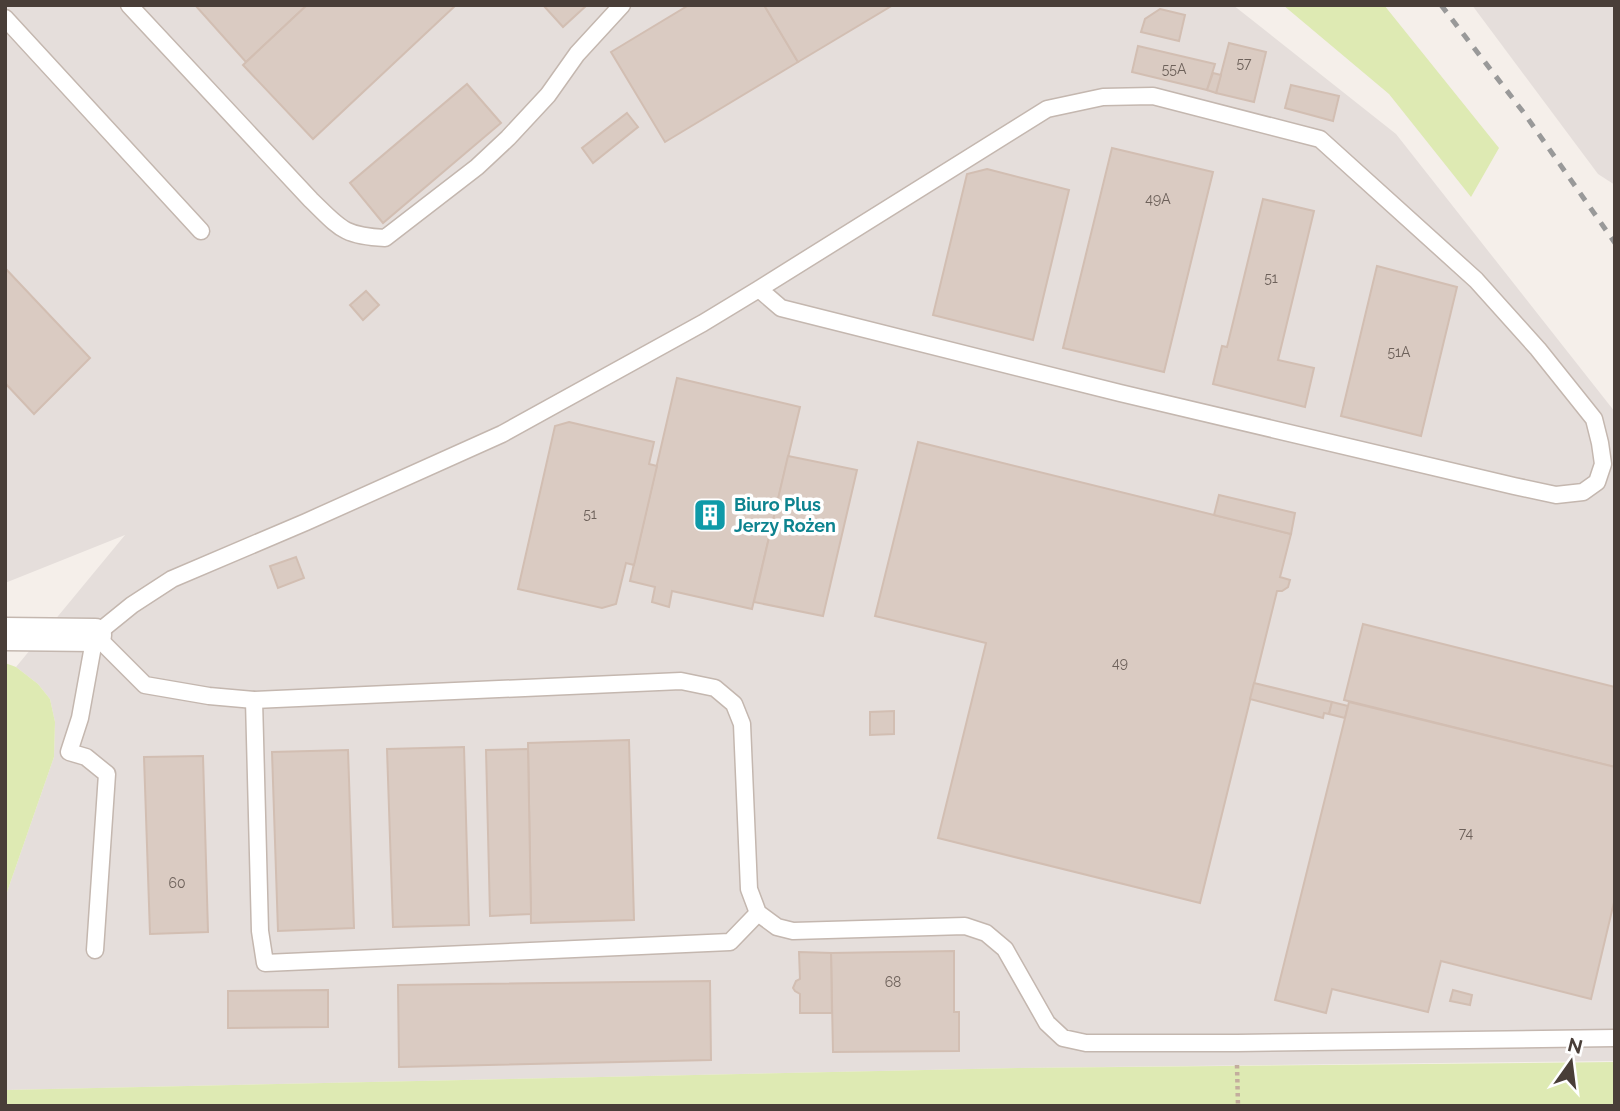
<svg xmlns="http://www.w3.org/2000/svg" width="1620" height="1111" viewBox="0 0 1620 1111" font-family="Raleway,sans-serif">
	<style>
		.industrial { fill: #e5dedb }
		.green { fill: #deeab3 }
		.building { fill: #dacbc2; stroke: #d2beb2; stroke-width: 2 }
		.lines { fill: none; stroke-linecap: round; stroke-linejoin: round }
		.service-casing { stroke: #c4b7af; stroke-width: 19 }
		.minor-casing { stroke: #c4b7af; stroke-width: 35 }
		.path { stroke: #c3ad9d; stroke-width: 4.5; stroke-dasharray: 3.5 3.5; stroke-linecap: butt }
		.service { stroke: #fff; stroke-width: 16 }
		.minor { stroke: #fff; stroke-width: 32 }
		.rail { stroke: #999; stroke-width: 5; stroke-dasharray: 9 9; stroke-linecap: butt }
		.labels { text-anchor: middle; stroke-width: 7; stroke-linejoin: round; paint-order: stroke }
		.number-label { font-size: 14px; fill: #6d615a }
		.culture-label { font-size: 18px; font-weight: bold; fill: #0d838f; stroke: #fff; text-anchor: start }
	</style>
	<rect width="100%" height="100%" fill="#f5efea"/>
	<g class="industrial">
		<path d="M5 5H1233L1396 134 1615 412V1061L1018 1068 5 1090V898L54 757 55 722 50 699 38 684 16 667 125 535 5 583Z"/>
		<path d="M1472 5H1615V185L1598 174Z"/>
	</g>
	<g class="green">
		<path d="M1283 5H1384L1499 148 1471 197 1389 94Z"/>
		<path d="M5 663 16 667 38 684 50 699 55 722 54 757 5 898Z"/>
		<path d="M1615 1062V1106H5V1090L1018 1068Z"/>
	</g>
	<g class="building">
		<path d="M195 5H307L246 62Z"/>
		<path d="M307 5H456L313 139 243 65Z"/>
		<path d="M543 5H587L563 27Z"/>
		<path d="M689 5H764L798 62 665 142 611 52Z"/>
		<path d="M764 5H893L798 62Z"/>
		<path d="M1160 9 1185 15 1179 41 1141 32 1145 19Z"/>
		<path d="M1229 43 1266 52 1254 102 1216 93Z"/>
		<path d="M1138 46 1215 64 1207 90 1132 72Z"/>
		<path d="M1213 73 1221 75 1216 93 1207 90Z"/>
		<path d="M467 84 501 123 383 223 350 183Z"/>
		<path d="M1291 85 1339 96 1333 121 1285 108Z"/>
		<path d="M627 113 638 127 593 163 582 148Z"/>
		<path d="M1112 148 1213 172 1164 372 1063 348Z"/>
		<path d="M987 169 1069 190 1033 340 933 315 967 174Z"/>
		<path d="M1263 199 1314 211 1278 360 1314 368 1305 407 1213 384 1222 346 1227 347Z"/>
		<path d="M1377 266 1457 287 1421 436 1341 416Z"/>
		<path d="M5 268 90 358 34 414 5 383Z"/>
		<path d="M366 291 379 305 363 320 350 305Z"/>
		<path d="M677 378 800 407 752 609 672 591 669 607 652 602 655 587 630 581Z"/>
		<path d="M569 422 654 442 649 464 657 466 634 565 626 563 616 604 602 608 518 589 555 426Z"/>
		<path d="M918 442 1291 534 1280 577 1290 580 1288 587 1282 591H1277L1200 903 938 838 986 643 875 616Z"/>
		<path d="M788 456 857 470 823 616 754 602Z"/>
		<path d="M1219 495 1295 513 1291 534 1214 515Z"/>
		<path d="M296 557 304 578 278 588 270 566Z"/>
		<path d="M1363 624 1615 687V767L1344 700Z"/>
		<path d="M1254 683 1332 702 1329 714 1324 713 1323 718 1250 699Z"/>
		<path d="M1332 702 1348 706 1345 718 1329 714Z"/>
		<path d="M1349 702 1615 767V898L1591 999 1441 961 1428 1012 1332 989 1326 1013 1275 1000Z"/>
		<path d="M894 711V734L870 735V712Z"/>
		<path d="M629 740 634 920 531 923 528 743Z"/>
		<path d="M464 747 469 925 393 927 387 749Z"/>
		<path d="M528 749 531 914 490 916 486 750Z"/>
		<path d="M348 750 354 928 278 931 272 752Z"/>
		<path d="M203 756 208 932 150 934 144 757Z"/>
		<path d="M954 951V1012H959V1051L833 1052 831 953Z"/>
		<path d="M799 952 831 953 832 1013H800V994L795 991 793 988 796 981 800 979Z"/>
		<path d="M710 981 711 1060 399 1067 398 985Z"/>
		<path d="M328 990V1027L228 1028V991Z"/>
		<path d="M1453 990 1472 995 1470 1005 1450 1001Z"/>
	</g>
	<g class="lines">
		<defs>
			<g id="service">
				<path d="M129 5 311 200C340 228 343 236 385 238L477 167 508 138 548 95 577 54 622 5"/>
				<path d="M5 18 201 231"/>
				<path d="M95 635 145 685 209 696 254 700 681 681 715 688 734 704 742 724 749 889 758 913 777 927 793 931 965 926 986 933 1005 949 1047 1023 1063 1038 1086 1043H1237L1615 1038"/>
				<path d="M254 700 260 931 265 963 730 942 758 913"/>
				<path d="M95 950 107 774 86 757 69 752 80 718 95 635 132 605 172 579 306 522 502 434 703 323 759 289 1047 109 1103 97 1153 96 1320 139 1476 280 1538 349 1594 419 1600 443 1603 464 1597 482 1583 492 1556 495 1514 486 1120 393 781 308 759 289"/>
			</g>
			<path id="minor" d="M5 634 95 635"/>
		</defs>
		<use href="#service" class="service-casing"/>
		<use href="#minor" class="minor-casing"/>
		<path class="path" d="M1237 1065 1238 1106"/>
		<use href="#service" class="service"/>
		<use href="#minor" class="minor"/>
		<path class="rail" d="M1441 5 1524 113 1615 243"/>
	</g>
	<defs>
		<symbol id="building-square" viewBox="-11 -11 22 22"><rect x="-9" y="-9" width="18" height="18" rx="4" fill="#0f9aa8" stroke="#fff"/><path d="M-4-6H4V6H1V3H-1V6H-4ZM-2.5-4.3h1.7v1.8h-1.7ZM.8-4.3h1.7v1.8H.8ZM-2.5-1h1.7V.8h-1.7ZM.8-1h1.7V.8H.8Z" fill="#fff"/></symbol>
	</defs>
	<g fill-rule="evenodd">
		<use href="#building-square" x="691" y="496" width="38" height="38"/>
	</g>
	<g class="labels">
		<g class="number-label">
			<text x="1244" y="68">57</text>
			<text x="1174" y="74">55A</text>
			<text x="1158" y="204">49A</text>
			<text x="1271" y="283">51</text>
			<text x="1399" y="357">51A</text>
			<text x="590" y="519">51</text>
			<text x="1120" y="668">49</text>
			<text x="1466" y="838">74</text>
			<text x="177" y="888">60</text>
			<text x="893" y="987">68</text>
		</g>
		<g class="culture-label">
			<text x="734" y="511">Biuro Plus<tspan x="734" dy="21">Jerzy Rożen</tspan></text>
		</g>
	</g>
	<rect width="1620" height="1111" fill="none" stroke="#493e38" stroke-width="14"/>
	<g transform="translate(1571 1062) rotate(14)" stroke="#ffffff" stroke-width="5" paint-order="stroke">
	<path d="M0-5L12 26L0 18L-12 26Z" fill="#493e38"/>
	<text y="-10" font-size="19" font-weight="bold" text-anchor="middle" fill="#493e38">N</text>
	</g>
</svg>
